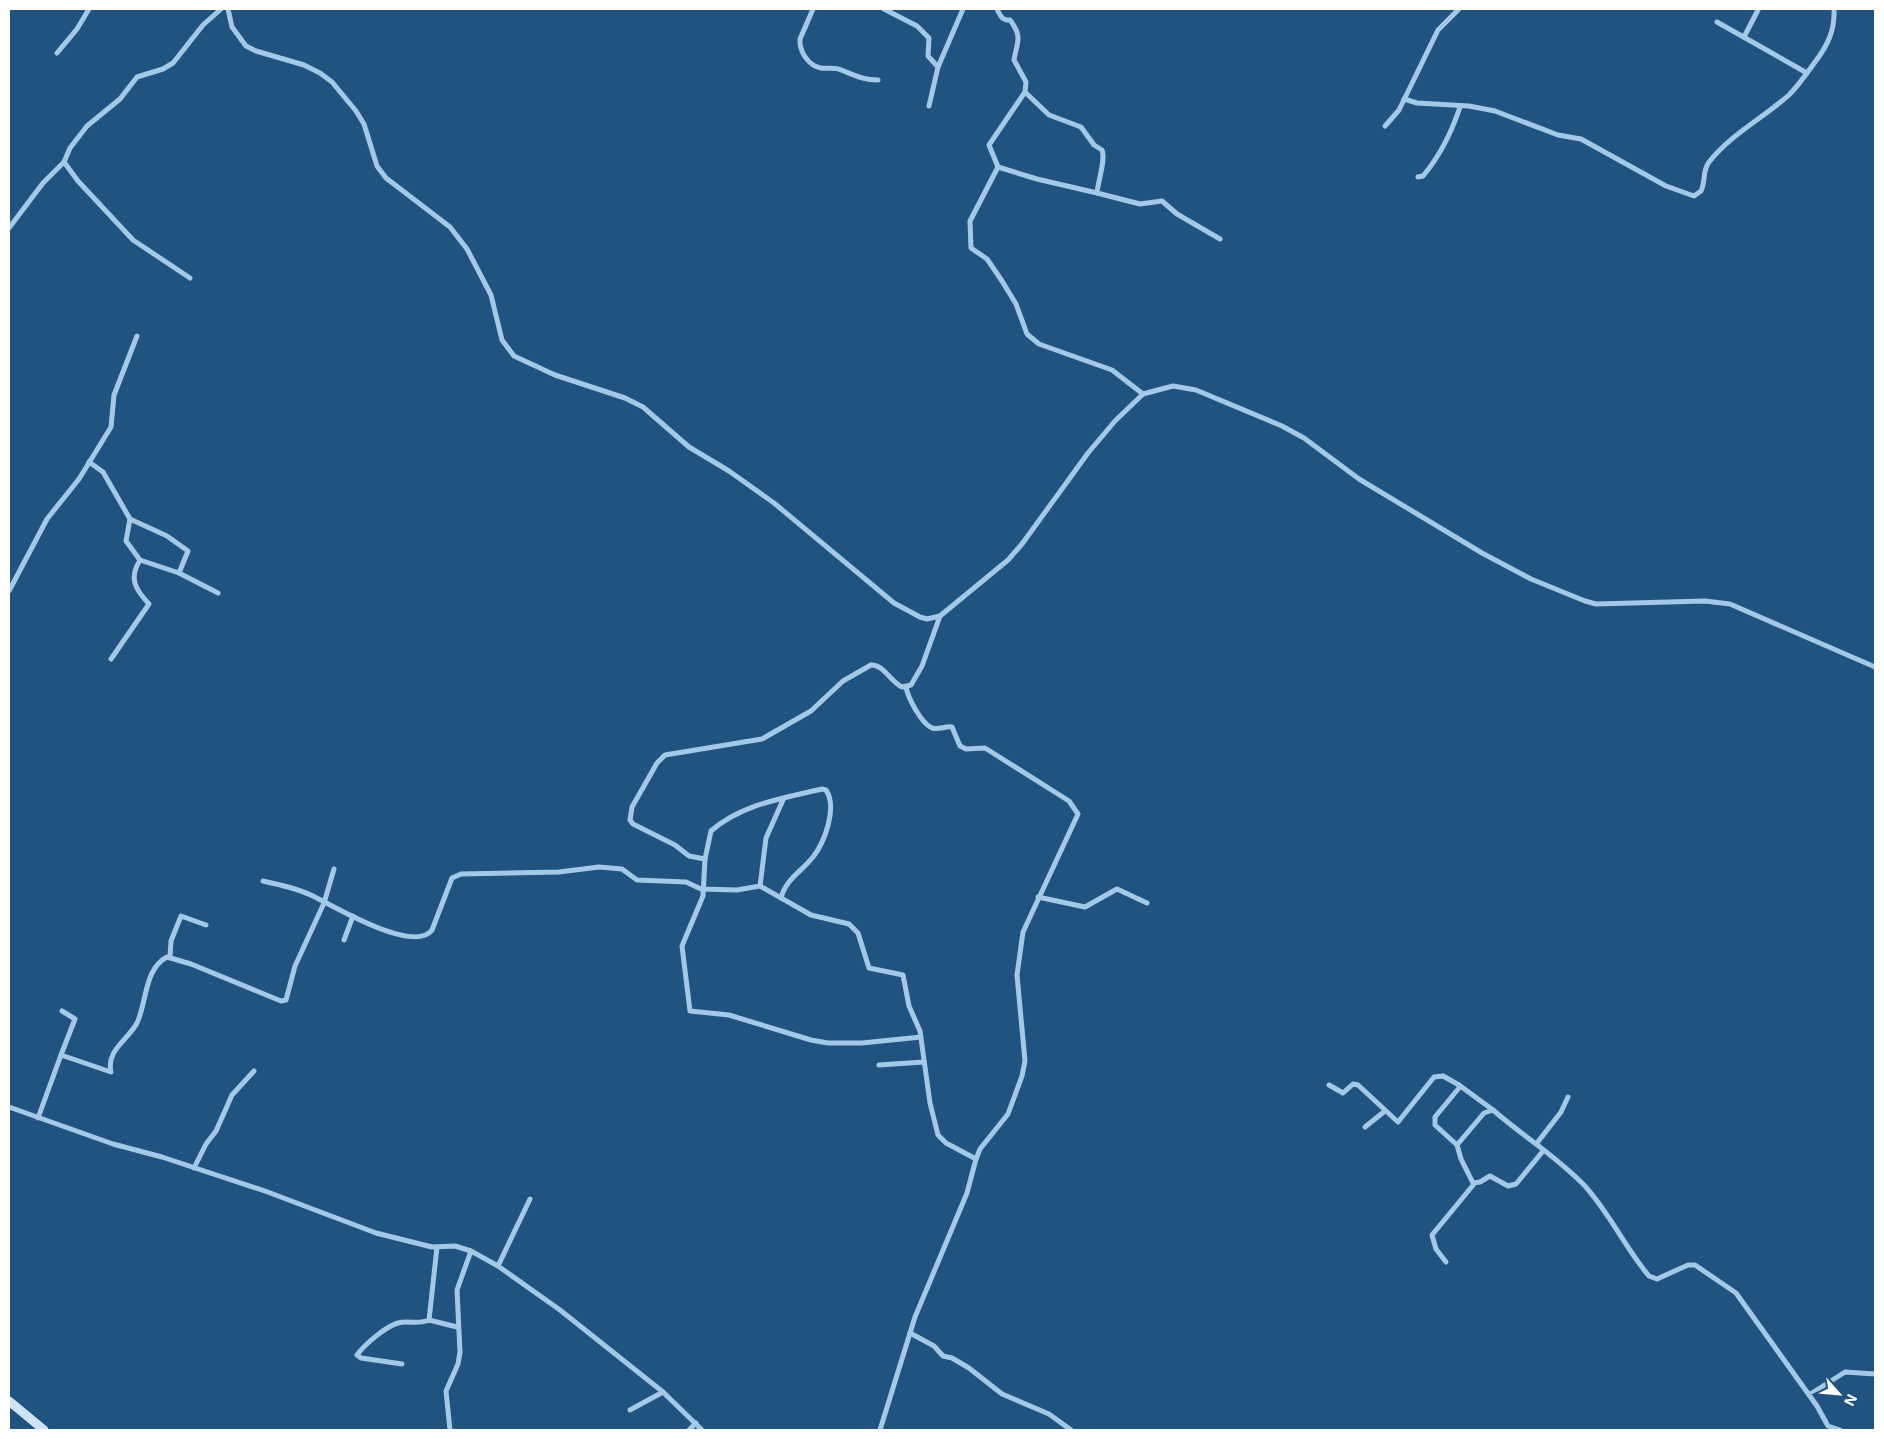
<svg xmlns="http://www.w3.org/2000/svg" width="1884" height="1439" viewBox="0 0 1884 1439" font-family="Inter,sans-serif">
	<style>
		.lines { fill: none; stroke-linecap: round; stroke-linejoin: round }
		.street { stroke: #a4c9e7; stroke-width: 5 }
		.secondary { stroke: #cee3f6; stroke-width: 9 }
	</style>
	<rect width="100%" height="100%" fill="#20537f"/>
	<g class="lines">
		<g class="street">
			<path d="M228 9 232 27 246 46 256 51 304 65 320 73 332 82 356 111 364 124 377 166 386 178 450 227 467 249 491 295 502 340 514 356 555 375 625 398 643 407 689 447 729 471 774 503 894 603 920 617 927 619 940 616 1008 560 1022 544 1088 453 1115 421 1143 394 1173 386 1196 390 1282 426 1304 438 1359 479 1482 553 1531 579 1585 601 1596 604 1705 601 1730 604 1875 667"/>
			<path d="M813 9 800 39C799 52 809 66 821 68 828 69 835 67 841 70 854 75 863 80 878 80"/>
			<path d="M884 9 917 26 929 38 928 56 938 67 929 106"/>
			<path d="M997 9C1000 15 1002 21 1010 20 1023 37 1017 42 1014 60L1026 82 1025 92 1049 115 1081 127 1094 145 1102 150C1106 159 1098 181 1097 193L1140 204 1162 201 1177 214 1220 239"/>
			<path d="M1717 22 1807 73"/>
			<path d="M1744 37 1758 10"/>
			<path d="M57 53 77 29 89 9"/>
			<path d="M938 67 963 9"/>
			<path d="M1025 92 989 145 998 167 970 221 971 248 987 259 1002 281 1016 304 1027 334 1039 344 1112 370 1143 394"/>
			<path d="M1404 99 1417 103 1469 106 1495 111 1558 135 1581 139 1666 186 1694 196 1701 191C1706 181 1702 171 1709 162 1731 134 1763 118 1789 95 1799 85 1807 73 1815 62 1828 45 1835 30 1834 9"/>
			<path d="M1385 126 1399 110 1438 30 1459 9"/>
			<path d="M64 162 78 181 133 240 190 278"/>
			<path d="M998 167 1037 179 1097 193"/>
			<path d="M1418 177 1423 176C1439 157 1452 131 1460 107"/>
			<path d="M9 228 43 183 64 162 70 148 87 126 120 99 137 77 163 69 173 63 203 25 221 9"/>
			<path d="M89 462 103 472 130 519 167 536 188 551 179 573"/>
			<path d="M130 519 126 541 140 560 179 573 218 593"/>
			<path d="M9 591 47 519 79 479 111 427 114 395 137 336"/>
			<path d="M111 659 149 604C136 590 128 579 140 560"/>
			<path d="M705 859 711 831C742 804 784 798 822 789L826 790C838 808 824 843 813 857 801 872 786 879 781 898"/>
			<path d="M263 881C281 885 299 889 315 897 337 908 414 954 432 930L452 878 461 874 559 872 599 867 622 869 637 880 686 882 701 889 737 890 760 886 811 915 849 924 858 933 869 968 903 975 909 1006 920 1031 930 1103 938 1135 946 1143 976 1159"/>
			<path d="M760 886 766 838 783 800"/>
			<path d="M1038 897 1085 907 1117 889 1147 903"/>
			<path d="M344 940 353 916"/>
			<path d="M170 957 171 941 181 916 206 925"/>
			<path d="M921 1037 862 1043H828L811 1040 729 1015 690 1011 682 946 703 896 705 859 689 856 675 845 633 824 630 820 632 807 657 763 665 755 762 739 811 711 843 681 871 665C883 664 891 682 902 687L911 685 922 666 940 616"/>
			<path d="M61 1055 75 1019 62 1011"/>
			<path d="M879 1065 924 1062"/>
			<path d="M1329 1085 1343 1093 1353 1084 1358 1085 1398 1122 1434 1077 1443 1076 1459 1085V1088L1435 1117V1125L1457 1145"/>
			<path d="M1459 1085 1493 1110"/>
			<path d="M9 1107 113 1144 162 1157 265 1191 376 1233 432 1247 455 1246 471 1251 498 1266 560 1310 663 1392 702 1430"/>
			<path d="M38 1118 61 1055 111 1072C106 1050 128 1040 137 1023 147 1002 144 969 167 957L191 964 281 1001 286 1000 295 966 324 903 334 869"/>
			<path d="M1365 1127 1385 1111"/>
			<path d="M1537 1143 1561 1112 1568 1097"/>
			<path d="M1543 1151 1516 1184 1508 1186 1490 1176 1480 1182 1473 1183 1461 1159 1457 1145 1484 1113 1493 1110C1524 1137 1555 1155 1584 1185 1609 1212 1626 1249 1649 1276L1657 1279 1688 1265H1695L1736 1293 1817 1406 1828 1426 1840 1430"/>
			<path d="M194 1168 206 1144 216 1131 232 1095 254 1071"/>
			<path d="M1446 1262 1436 1249 1432 1235 1474 1184"/>
			<path d="M498 1266 530 1199"/>
			<path d="M429 1320 457 1327"/>
			<path d="M910 1333 934 1346 943 1356 952 1358 969 1368 1002 1394 1049 1414 1071 1430"/>
			<path d="M402 1364 361 1358 357 1355C365 1344 385 1327 398 1323 408 1320 418 1325 429 1320L437 1247"/>
			<path d="M1809 1395 1845 1372 1875 1374"/>
			<path d="M630 1410 663 1392"/>
			<path d="M450 1430 446 1391 458 1364 460 1352 457 1290 471 1251"/>
			<path d="M689 1430 696 1423"/>
			<path d="M880 1430 915 1317 967 1193 976 1159 980 1149 1008 1114 1022 1076 1025 1061 1017 975 1023 932 1078 814 1069 801 985 748 966 749 960 746 952 727C945 726 939 730 932 728 921 723 908 698 906 687"/>
		</g>
		<path class="secondary" d="M9 1401 44 1430"/>
	</g>
	<rect width="1884" height="1439" fill="none" stroke="#ffffff" stroke-width="20"/>
	<g transform="translate(1839 1394) rotate(117)" stroke="#20537f" stroke-width="4" paint-order="stroke">
	<path d="M0-4L9 19L0 12L-9 19Z" fill="#ffffff"/>
	<text y="-8" font-size="14" font-weight="bold" text-anchor="middle" fill="#ffffff">N</text>
	</g>
</svg>
